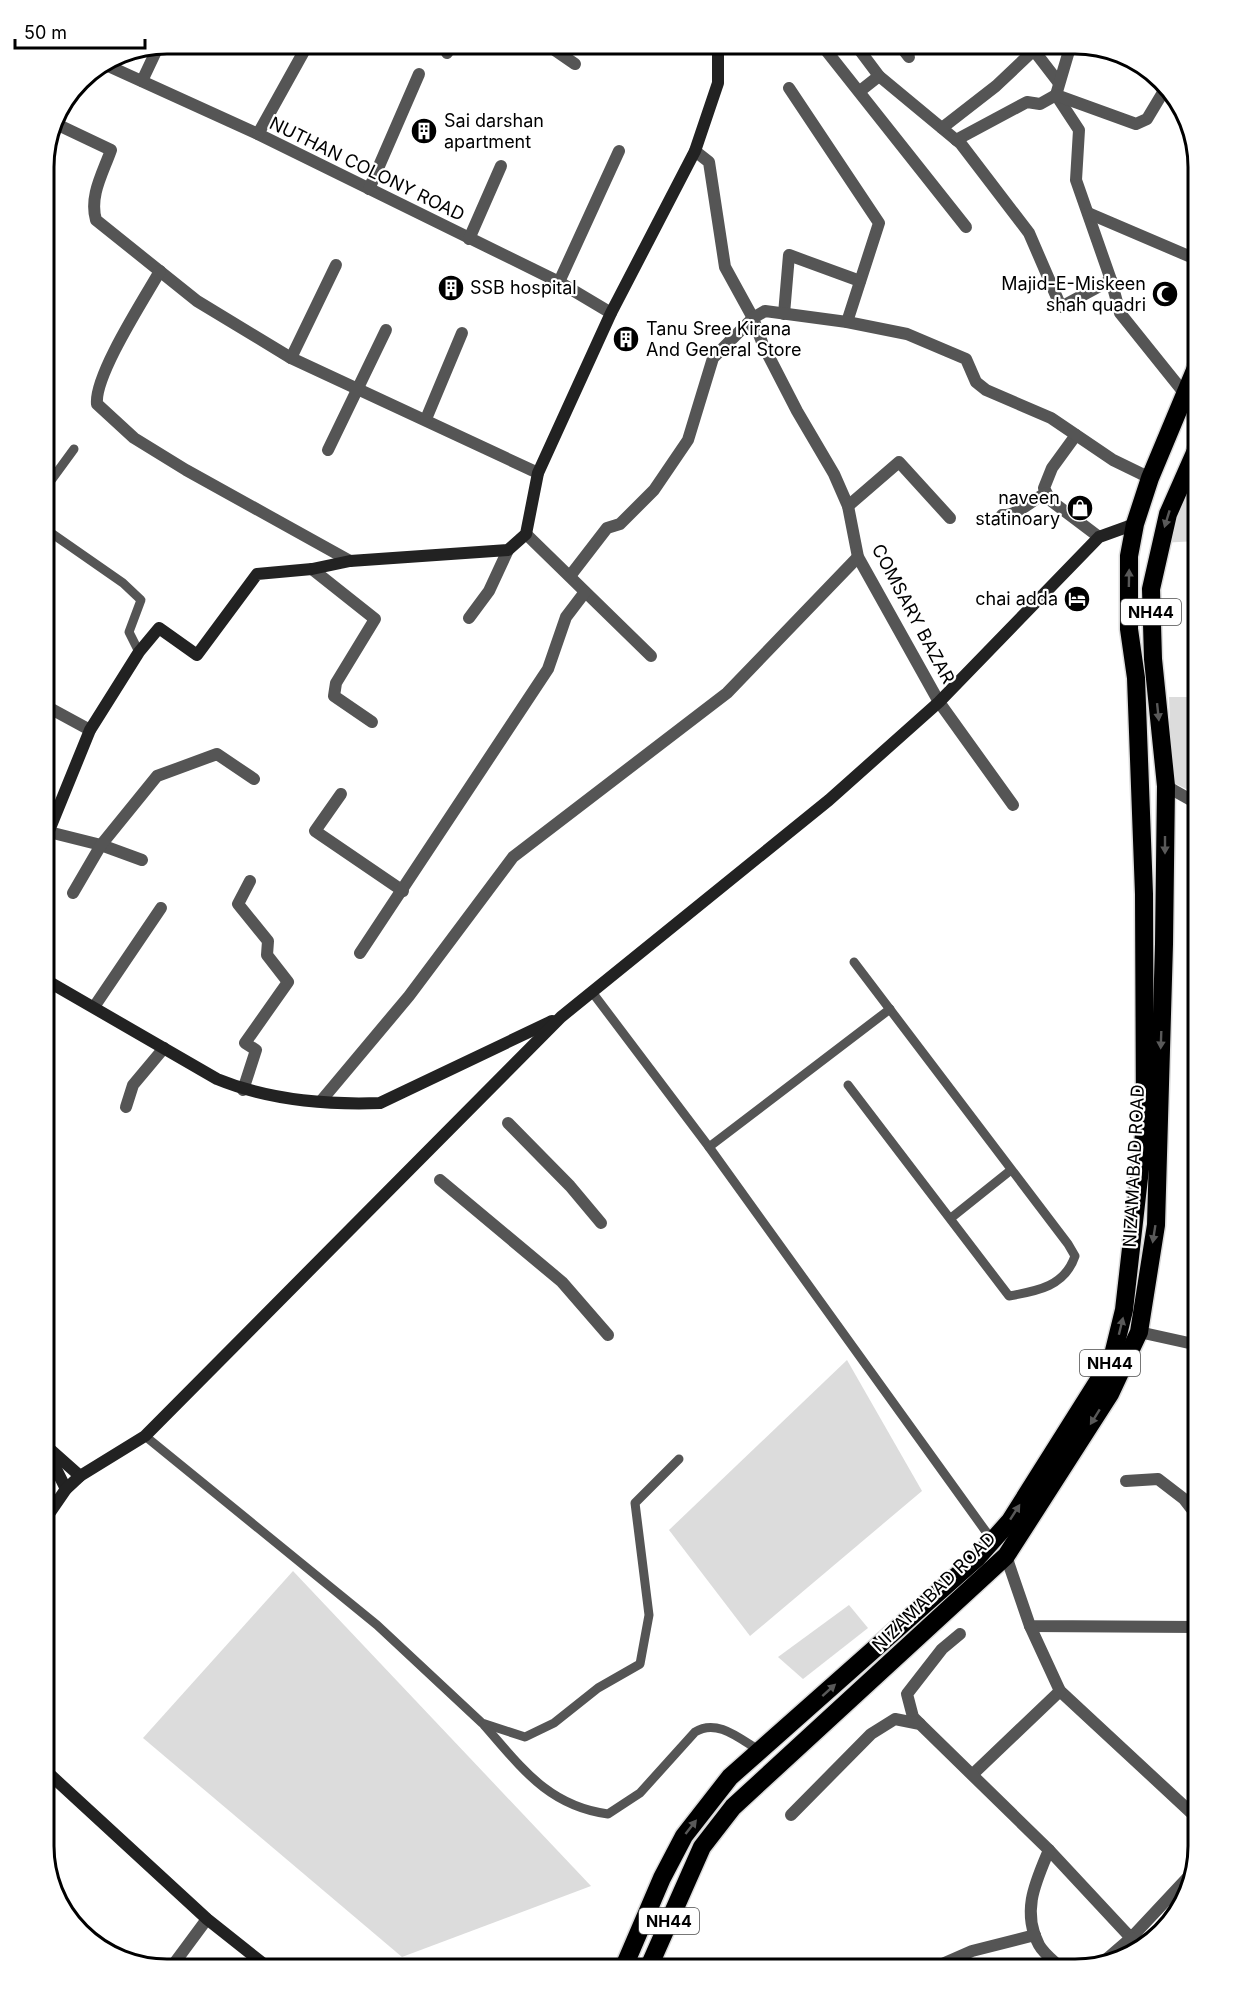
<svg xmlns="http://www.w3.org/2000/svg" width="1242" height="2013" viewBox="0 0 1242 2013" font-family="Inter,sans-serif">
	<style>
		.green { fill: #dcdcdc }
		.lines { fill: none; stroke-linecap: round; stroke-linejoin: round }
		.highway-casing { stroke: #dbdbdb; stroke-width: 21 }
		.lane { stroke: #555; stroke-width: 9 }
		.street { stroke: #555; stroke-width: 12 }
		.secondary { stroke: #222; stroke-width: 12 }
		.highway { stroke: #000; stroke-width: 18 }
		.oneway { fill: #595959 }
		.labels { text-anchor: middle; stroke-width: 4.5; stroke-linejoin: round; paint-order: stroke }
		.shield { fill: #fff; stroke: #4c4c4c; stroke-width: 1.5 }
		.shield-label { font-size: 16px; font-weight: bold; fill: #000 }
		.poi-label { font-size: 18px; fill: #000; stroke: #fff; text-anchor: start }
		.street-label { font-size: 18px; fill: #000; stroke: #fff }
		.rim { fill: none; stroke: #000; stroke-width: 3 }
	</style>
	<rect width="100%" height="100%" fill="#fff"/>
	<g class="green">
		<path d="M1180 484 1198 493V541L1160 543Z"/>
		<path d="M1169 697H1198V795L1172 782Z"/>
		<path d="M847 1360 922 1491 750 1636 669 1530Z"/>
		<path d="M293 1571 591 1886 402 1957 143 1738Z"/>
		<path d="M849 1605 868 1628 803 1679 778 1657Z"/>
	</g>
	<g class="lines">
		<defs>
			<g id="highway">
				<path d="M623 1969 662 1878 684 1836 730 1777 977 1558 1010 1521 1112 1359 1124 1310 1145 1125 1144 894 1136 678 1129 629V556L1135 524 1150 478 1198 363"/>
				<path d="M648 1969 702 1847 733 1807 1006 1556 1110 1394 1139 1332 1156 1225 1164 944 1166 786 1153 659 1151 589 1168 514 1198 446"/>
			</g>
		</defs>
		<use href="#highway" class="highway-casing"/>
		<g class="lane">
			<path d="M44 490 74 449"/>
			<path d="M44 528 123 583 141 600 129 632 139 652"/>
			<path d="M592 992 709 1147 992 1540"/>
			<path d="M848 1085 1009 1296C1038 1291 1065 1286 1075 1256L1068 1244 854 962"/>
			<path d="M709 1147 890 1009"/>
			<path d="M951 1218 1011 1170"/>
			<path d="M145 1436 377 1625 482 1723 525 1737 554 1723 598 1688 640 1664 649 1615 635 1503 679 1459"/>
			<path d="M484 1725C521 1767 548 1806 608 1814L640 1793 695 1732C717 1718 740 1739 760 1751"/>
		</g>
		<g class="street">
			<path d="M546 44 575 64"/>
			<path d="M821 44 966 227"/>
			<path d="M855 44 879 76 961 144 1029 233 1061 307 1111 280"/>
			<path d="M899 44 909 57"/>
			<path d="M1029 44 1059 83"/>
			<path d="M1071 44 1056 95 1079 130 1076 180 1111 280 1120 313 1185 394"/>
			<path d="M447 53 453 44"/>
			<path d="M104 64 258 134 559 282 611 313"/>
			<path d="M142 81 159 45"/>
			<path d="M789 88 879 223 847 322"/>
			<path d="M860 91 879 76"/>
			<path d="M52 122 111 150C103 173 89 196 96 220L197 301 291 358 538 473"/>
			<path d="M942 128 996 86 1033 51"/>
			<path d="M258 134 308 44"/>
			<path d="M956 140 1027 102 1040 104 1056 95 1136 124 1147 119 1165 89"/>
			<path d="M695 151 709 162 725 267 753 318 763 345 797 411 834 474 848 506 858 557 939 702 1013 805"/>
			<path d="M369 189 419 74"/>
			<path d="M1088 213 1198 260"/>
			<path d="M469 239 501 166"/>
			<path d="M160 271C144 299 94 376 97 404L134 438 186 470 350 561"/>
			<path d="M559 282 619 151"/>
			<path d="M784 314 789 255 860 281"/>
			<path d="M291 358 336 265"/>
			<path d="M426 419 462 333"/>
			<path d="M1076 435 1052 468 1044 488 1050 500 1099 537"/>
			<path d="M328 450 386 330"/>
			<path d="M848 506 899 462 950 518"/>
			<path d="M1002 515C1017 516 1032 500 1046 493"/>
			<path d="M526 534 651 656"/>
			<path d="M312 569 375 619 336 683 334 696 372 722"/>
			<path d="M570 576 607 528 620 524 654 490 688 440 713 358 753 318 765 311 847 322 907 334 966 359 976 382 986 390 1051 418 1113 460 1150 478"/>
			<path d="M469 618 489 591 508 550"/>
			<path d="M44 705 90 730"/>
			<path d="M1166 786 1198 804"/>
			<path d="M341 794 315 831 403 891"/>
			<path d="M49 832 101 845 142 860"/>
			<path d="M73 893 101 845 157 776 217 754 254 779"/>
			<path d="M360 953 548 669 566 617 585 592"/>
			<path d="M94 1007 161 908"/>
			<path d="M243 1090 256 1050 245 1043 288 982 267 955 268 941 238 904 250 881"/>
			<path d="M321 1101 409 996 513 857 727 693 858 557"/>
			<path d="M126 1107 133 1085 164 1048"/>
			<path d="M508 1123 570 1186 601 1223"/>
			<path d="M440 1180 562 1282 608 1335"/>
			<path d="M1139 1332 1198 1345"/>
			<path d="M1126 1481 1158 1479 1184 1499 1198 1517"/>
			<path d="M1006 1556 1030 1626 1198 1627"/>
			<path d="M1030 1626 1060 1691 1198 1819"/>
			<path d="M920 1724 913 1717 907 1694 942 1649 960 1634"/>
			<path d="M973 1774 1060 1691"/>
			<path d="M791 1815 871 1734 895 1719 920 1724 1049 1850 1131 1938 1189 1876"/>
			<path d="M1049 1850C1036 1881 1021 1911 1039 1945 1044 1954 1055 1962 1062 1969"/>
			<path d="M1102 1963 1131 1938"/>
			<path d="M170 1969 207 1919"/>
			<path d="M931 1969 972 1951 1035 1935"/>
		</g>
		<g class="secondary">
			<path d="M44 843 90 730 139 652 159 628 197 655 257 574 312 569 350 561 508 550 526 534 538 473 611 313 695 151 718 83V44"/>
			<path d="M44 979 217 1079C268 1100 324 1105 380 1103L552 1021"/>
			<path d="M44 1444 80 1476"/>
			<path d="M44 1453 54 1465 66 1489"/>
			<path d="M44 1521 66 1489 80 1476 145 1436 561 1017 829 800 939 702 1099 537 1135 524"/>
			<path d="M44 1769 207 1919 270 1969"/>
		</g>
		<use href="#highway" class="highway"/>
	</g>
	<defs><path id="oneway-solid" d="M-6-.8H1V-3.2L6.5 0L1 3.2V.8H-6Z" transform="scale(1.5)"/></defs>
	<g class="oneway">
		<use href="#oneway-solid" transform="translate(1167 519) rotate(107)"/>
		<use href="#oneway-solid" transform="translate(1129 578) rotate(-89)"/>
		<use href="#oneway-solid" transform="translate(1158 712) rotate(84)"/>
		<use href="#oneway-solid" transform="translate(1165 845) rotate(90)"/>
		<use href="#oneway-solid" transform="translate(1161 1040) rotate(92)"/>
		<use href="#oneway-solid" transform="translate(1154 1234) rotate(99)"/>
		<use href="#oneway-solid" transform="translate(1121 1326) rotate(-76)"/>
		<use href="#oneway-solid" transform="translate(1095 1417) rotate(122)"/>
		<use href="#oneway-solid" transform="translate(1015 1512) rotate(-57)"/>
		<use href="#oneway-solid" transform="translate(829 1690) rotate(-42)"/>
		<use href="#oneway-solid" transform="translate(691 1827) rotate(-52)"/>
	</g>
	<defs>
		<symbol id="building-disc" viewBox="-11 -11 22 22"><circle r="9.5" fill="#000" stroke="#fff"/><path d="M-4-6H4V6H1V3H-1V6H-4ZM-2.5-4.3h1.7v1.8h-1.7ZM.8-4.3h1.7v1.8H.8ZM-2.5-1h1.7V.8h-1.7ZM.8-1h1.7V.8H.8Z" fill="#fff"/></symbol>
		<symbol id="mosque-disc" viewBox="-11 -11 22 22"><circle r="9.5" fill="#000" stroke="#fff"/><path d="M3.5-4.9A6 6 0 1 0 3.5 4.9A5 5 0 1 1 3.5-4.9Z" fill="#fff"/></symbol>
		<symbol id="shop-disc" viewBox="-11 -11 22 22"><circle r="9.5" fill="#000" stroke="#fff"/><path d="M-5-2.5h2.3a2.7 3.5 0 0 1 5.4 0H5L5.5 6h-11ZM-1.5-2.5h3a1.5 2.3 0 0 0-3 0Z" fill="#fff"/></symbol>
		<symbol id="hotel-disc" viewBox="-11 -11 22 22"><circle r="9.5" fill="#000" stroke="#fff"/><path d="M-6-4.5h1.5V1H6V5H4.5V3h-9V5H-6ZM-4 0a1.8 1.8 0 1 1 3.6 0ZM.5 0V-2.5h3Q6-2.5 6 0Z" fill="#fff"/></symbol>
	</defs>
	<g fill-rule="evenodd">
		<use href="#building-disc" x="409" y="116" width="30" height="30"/>
		<use href="#building-disc" x="436" y="273" width="30" height="30"/>
		<use href="#mosque-disc" x="1150" y="279" width="30" height="30"/>
		<use href="#building-disc" x="611" y="324" width="30" height="30"/>
		<use href="#shop-disc" x="1065" y="493" width="30" height="30"/>
		<use href="#hotel-disc" x="1062" y="584" width="30" height="30"/>
	</g>
	<g class="labels">
		<g class="shield">
			<rect x="1121" y="599" width="60" height="26" rx="4.5"/>
			<rect x="1080" y="1350" width="60" height="26" rx="4.5"/>
			<rect x="639" y="1908" width="60" height="26" rx="4.5"/>
		</g>
		<g class="shield-label">
			<text x="1151" y="618">NH44</text>
			<text x="1110" y="1369">NH44</text>
			<text x="669" y="1927">NH44</text>
		</g>
		<g class="poi-label">
			<text x="444" y="127">Sai darshan<tspan x="444" dy="21">apartment</tspan></text>
			<text x="1146" y="290" text-anchor="end">Majid-E-Miskeen<tspan x="1146" dy="21">shah quadri</tspan></text>
			<text x="470" y="294">SSB hospital</text>
			<text x="646" y="335">Tanu Sree Kirana<tspan x="646" dy="21">And General Store</tspan></text>
			<text x="1060" y="504" text-anchor="end">naveen<tspan x="1060" dy="21">statinoary</tspan></text>
			<text x="1058" y="605" text-anchor="end">chai adda</text>
		</g>
		<g class="street-label">
			<text transform="translate(367 169) rotate(26)" y="6">NUTHAN COLONY ROAD</text>
			<text transform="translate(913 614) rotate(62)" y="6">COMSARY BAZAR</text>
			<text transform="translate(1134 1166) rotate(-87)" y="6">NIZAMABAD ROAD</text>
			<text transform="translate(934 1592) rotate(-44)" y="6">NIZAMABAD ROAD</text>
		</g>
	</g>
	<path d="M0 0H1242V2013H0ZM167 54H1075A113 113 0 0 1 1188 167V1846A113 113 0 0 1 1075 1959H167A113 113 0 0 1 54 1846V167A113 113 0 0 1 167 54Z" fill="#fff" fill-rule="evenodd"/>
	<path class="rim" d="M167 54H1075A113 113 0 0 1 1188 167V1846A113 113 0 0 1 1075 1959H167A113 113 0 0 1 54 1846V167A113 113 0 0 1 167 54Z"/>
	<path d="M15 39v9h130v-9" fill="none" stroke="#000000" stroke-width="3"/>
	<text x="24" y="39" font-size="18" fill="#000000" stroke="#ffffff" stroke-width="4.5" paint-order="stroke">50 m</text>
</svg>
